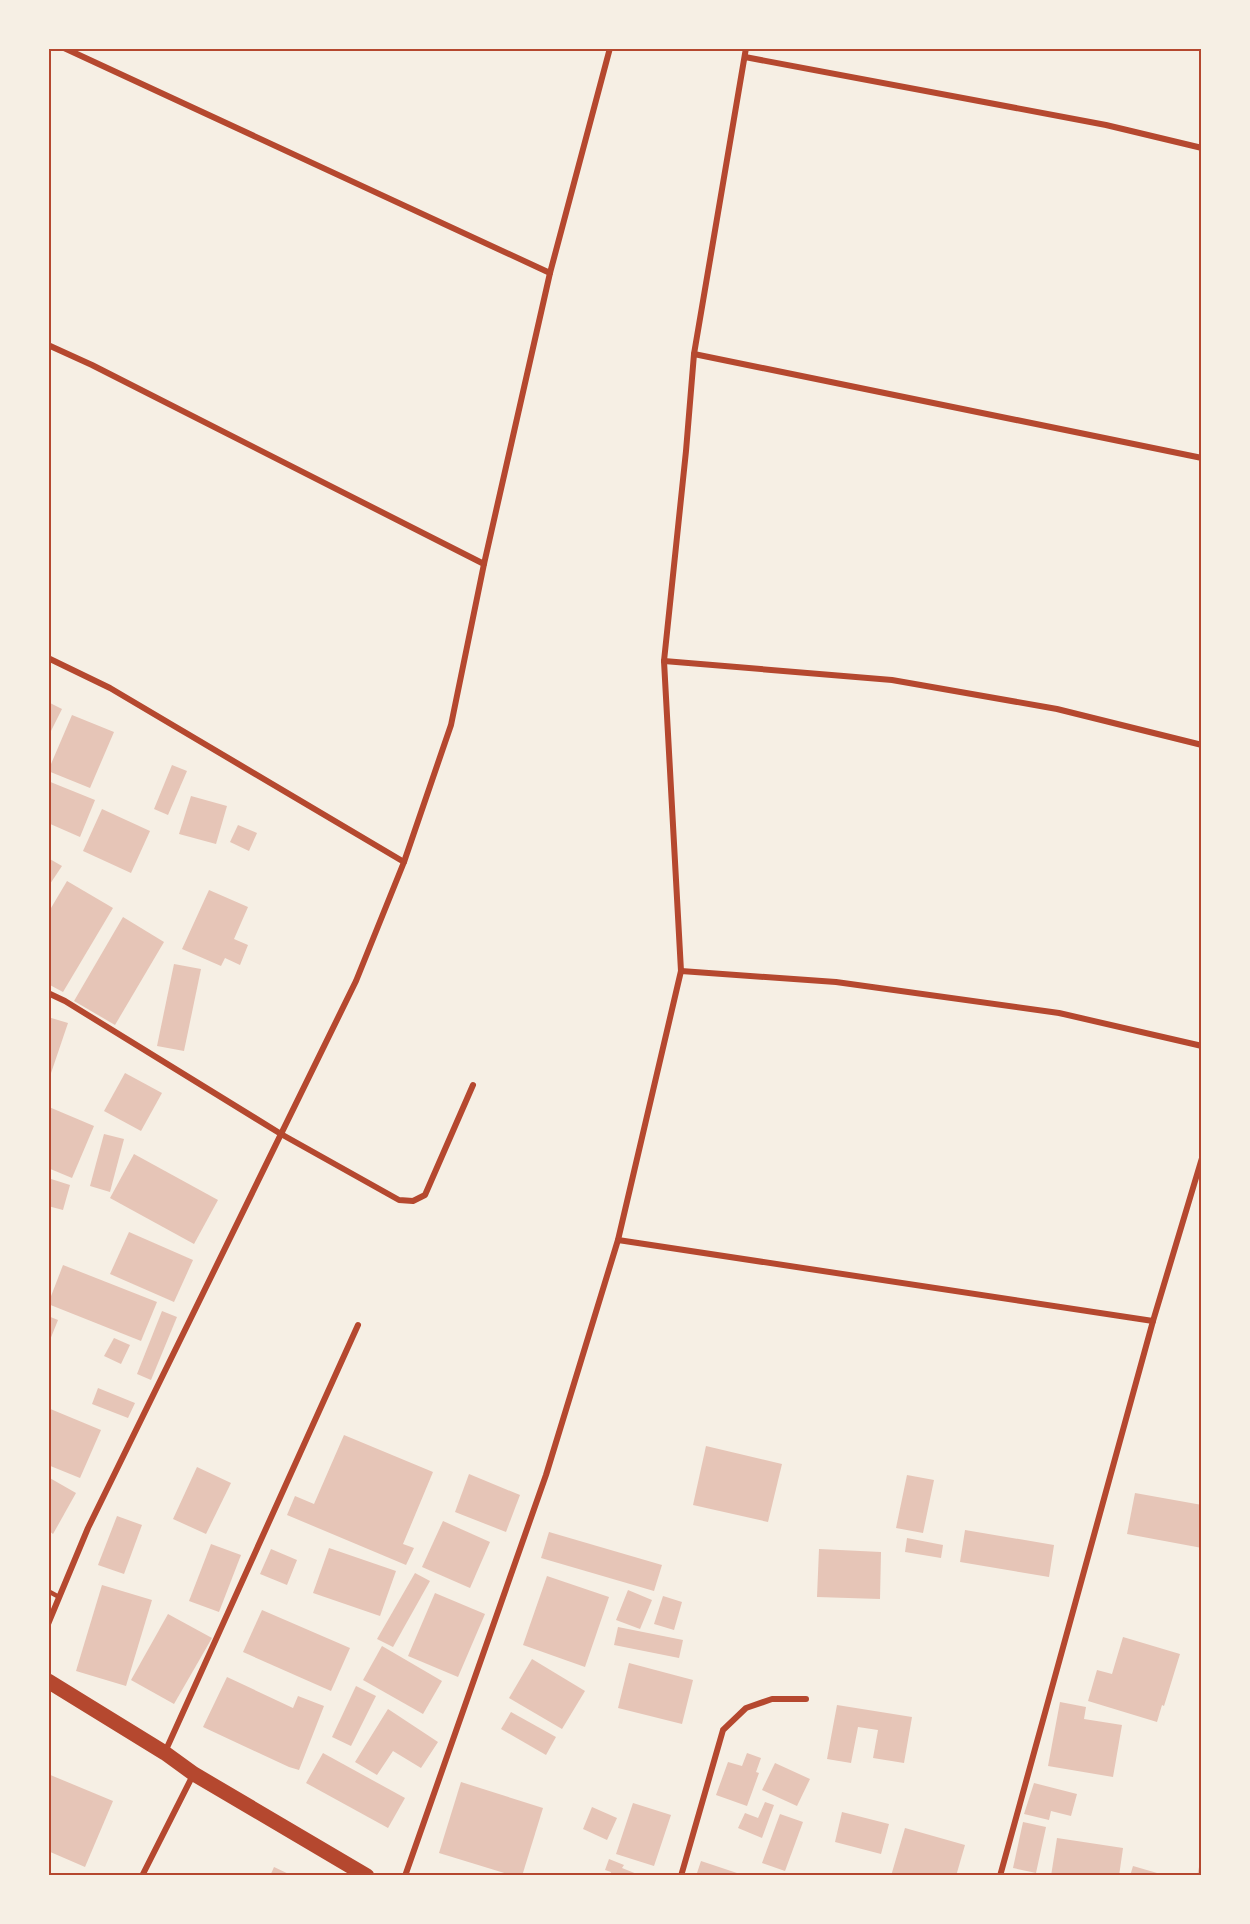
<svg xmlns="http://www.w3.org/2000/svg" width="1250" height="1924" viewBox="0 0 1250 1924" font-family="Montserrat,sans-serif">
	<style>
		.building { fill: #e6c5b7 }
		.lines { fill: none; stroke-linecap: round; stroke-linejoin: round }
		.service { stroke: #b5482f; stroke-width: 4.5 }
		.minor { stroke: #b5482f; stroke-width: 6 }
		.primary { stroke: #b5482f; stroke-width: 15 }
		.neatline { fill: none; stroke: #b5482f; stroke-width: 2 }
	</style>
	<rect width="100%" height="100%" fill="#f6efe4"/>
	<g class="building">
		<path d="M48 702 62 709 48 737Z"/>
		<path d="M72 715 114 732 90 788 48 771Z"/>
		<path d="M172 765 187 771 168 815 154 809Z"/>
		<path d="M48 781 95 800 80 837 48 823Z"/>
		<path d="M191 796 227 806 216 844 179 834Z"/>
		<path d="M102 809 150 831 131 873 83 851Z"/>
		<path d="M238 825 257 833 249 851 230 842Z"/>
		<path d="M48 858 62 866 48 887Z"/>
		<path d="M67 881 113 908 63 992 48 984V913Z"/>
		<path d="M209 890 248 907 234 939 248 945 240 965 225 958 221 966 182 949Z"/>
		<path d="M123 917 164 942 115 1025 74 1001Z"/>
		<path d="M174 964 201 969 184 1051 157 1046Z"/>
		<path d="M48 1017 68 1023 48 1082Z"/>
		<path d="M125 1073 162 1093 141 1131 104 1111Z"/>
		<path d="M49 1107 94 1126 72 1178 48 1168Z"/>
		<path d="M104 1134 124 1139 110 1192 90 1186Z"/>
		<path d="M134 1154 218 1200 194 1244 110 1198Z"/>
		<path d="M48 1178 70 1185 63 1210 48 1206Z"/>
		<path d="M129 1232 193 1260 174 1302 110 1274Z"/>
		<path d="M63 1265 157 1302 141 1341 48 1304Z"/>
		<path d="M162 1311 177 1317 151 1380 137 1374Z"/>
		<path d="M48 1316 58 1320 48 1345Z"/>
		<path d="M114 1338 130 1345 121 1364 104 1356Z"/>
		<path d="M98 1388 135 1403 128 1418 92 1404Z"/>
		<path d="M48 1408 101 1430 80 1478 48 1465Z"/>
		<path d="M344 1435 433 1472 403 1544 414 1548 406 1565 287 1515 295 1496 314 1504Z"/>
		<path d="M706 1446 782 1464 768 1522 693 1505Z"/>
		<path d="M197 1467 231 1483 206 1534 173 1519Z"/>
		<path d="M469 1474 520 1495 506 1532 455 1512Z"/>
		<path d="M907 1475 934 1480 923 1533 896 1528Z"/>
		<path d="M48 1477 76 1493 53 1534 48 1530Z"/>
		<path d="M1135 1493 1202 1505V1548L1127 1534Z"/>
		<path d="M117 1516 142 1525 124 1574 98 1565Z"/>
		<path d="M443 1521 490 1542 470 1588 422 1567Z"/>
		<path d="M965 1530 1054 1545 1049 1577 960 1562Z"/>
		<path d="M549 1532 662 1565 654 1591 541 1558Z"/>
		<path d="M907 1538 943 1545 941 1558 905 1552Z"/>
		<path d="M211 1544 241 1555 219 1612 189 1601Z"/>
		<path d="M329 1548 396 1571 380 1616 313 1593Z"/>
		<path d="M271 1549 297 1560 287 1585 260 1574Z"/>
		<path d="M819 1549 881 1552 880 1599 817 1597Z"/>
		<path d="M415 1573 430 1581 393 1647 377 1639Z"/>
		<path d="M547 1576 609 1597 585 1667 523 1645Z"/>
		<path d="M102 1585 152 1600 126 1686 76 1671Z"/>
		<path d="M628 1590 652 1600 640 1629 616 1620Z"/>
		<path d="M435 1593 485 1614 458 1677 408 1656Z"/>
		<path d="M663 1596 682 1602 674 1630 654 1624Z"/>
		<path d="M262 1610 350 1648 331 1691 243 1652Z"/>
		<path d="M168 1614 212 1638 174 1704 131 1680Z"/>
		<path d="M618 1627 683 1640 679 1658 614 1645Z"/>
		<path d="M1123 1637 1180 1654 1164 1706 1162 1705 1157 1722 1088 1701 1097 1670 1112 1674Z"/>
		<path d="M382 1646 442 1681 423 1714 363 1680Z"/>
		<path d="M532 1659 585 1691 562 1729 509 1698Z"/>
		<path d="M629 1663 693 1680 682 1724 618 1708Z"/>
		<path d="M227 1677 293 1708 298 1696 324 1706 299 1770 289 1767 203 1727Z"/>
		<path d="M356 1686 376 1696 351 1746 332 1737Z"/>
		<path d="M1060 1702 1086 1707 1084 1719 1122 1725 1113 1777 1048 1766Z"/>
		<path d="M837 1705 912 1717 904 1763 873 1758 878 1730 858 1727 851 1763 827 1759Z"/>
		<path d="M388 1709 438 1742 421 1768 393 1751 377 1775 355 1762Z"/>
		<path d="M511 1712 556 1737 546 1755 501 1729Z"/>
		<path d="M323 1753 405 1798 388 1828 306 1783Z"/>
		<path d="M747 1753 761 1758 756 1772 759 1773 747 1806 716 1795 728 1762 742 1766Z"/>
		<path d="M775 1763 810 1779 797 1806 762 1790Z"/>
		<path d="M48 1774 113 1801 85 1867 48 1851Z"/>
		<path d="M461 1782 543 1808 522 1876H514L439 1853Z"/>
		<path d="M1034 1783 1077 1794 1071 1816 1051 1811 1049 1820 1024 1814Z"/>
		<path d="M765 1802 774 1805 762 1838 738 1828 745 1813 758 1818Z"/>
		<path d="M633 1803 671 1815 654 1866 616 1854Z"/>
		<path d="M592 1807 617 1818 607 1840 583 1829Z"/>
		<path d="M842 1812 889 1824 881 1854 835 1842Z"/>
		<path d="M780 1814 803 1822 785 1871 762 1863Z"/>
		<path d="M1023 1822 1046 1827 1036 1873 1013 1868Z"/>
		<path d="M905 1828 965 1845 956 1876H891Z"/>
		<path d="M1057 1838 1123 1848 1119 1876H1051Z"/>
		<path d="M1201 1858 1202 1876H1197Z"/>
		<path d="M609 1859 624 1865 622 1868 642 1876H610L611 1872 605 1870Z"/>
		<path d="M701 1861 746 1876H696Z"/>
		<path d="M1133 1866 1164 1875V1876H1130Z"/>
		<path d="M274 1867 293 1876H270Z"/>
	</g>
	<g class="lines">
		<path class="service" d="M48 1591 59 1597"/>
		<g class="minor">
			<path d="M64 48 550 273"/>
			<path d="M745 57 1106 125 1202 148"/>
			<path d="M48 345 92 365 484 564"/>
			<path d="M694 354 1202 458"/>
			<path d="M48 658 110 688 404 862"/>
			<path d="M664 661 892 680 1057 709 1202 745"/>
			<path d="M681 971 836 982 1059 1013 1202 1046"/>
			<path d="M48 993 65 1001 281 1134 399 1200 413 1201 425 1195 473 1085"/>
			<path d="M618 1240 1153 1321"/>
			<path d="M48 1624 88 1528 356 981 404 862 451 725 484 564 550 273 610 48"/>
			<path d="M165 1752 358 1325"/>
			<path d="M142 1876 193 1775"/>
			<path d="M405 1876 546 1475 618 1240 681 971 664 661 686 451 694 354 746 48"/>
			<path d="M681 1876 723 1730 746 1708 772 1699H806"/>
			<path d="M1000 1876 1153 1321 1202 1158"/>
		</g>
		<path class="primary" d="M48 1681 165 1753 194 1774 367 1876"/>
	</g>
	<rect width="1250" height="1924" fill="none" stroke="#f6efe4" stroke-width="99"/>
	<rect x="50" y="50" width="1150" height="1824" class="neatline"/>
</svg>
